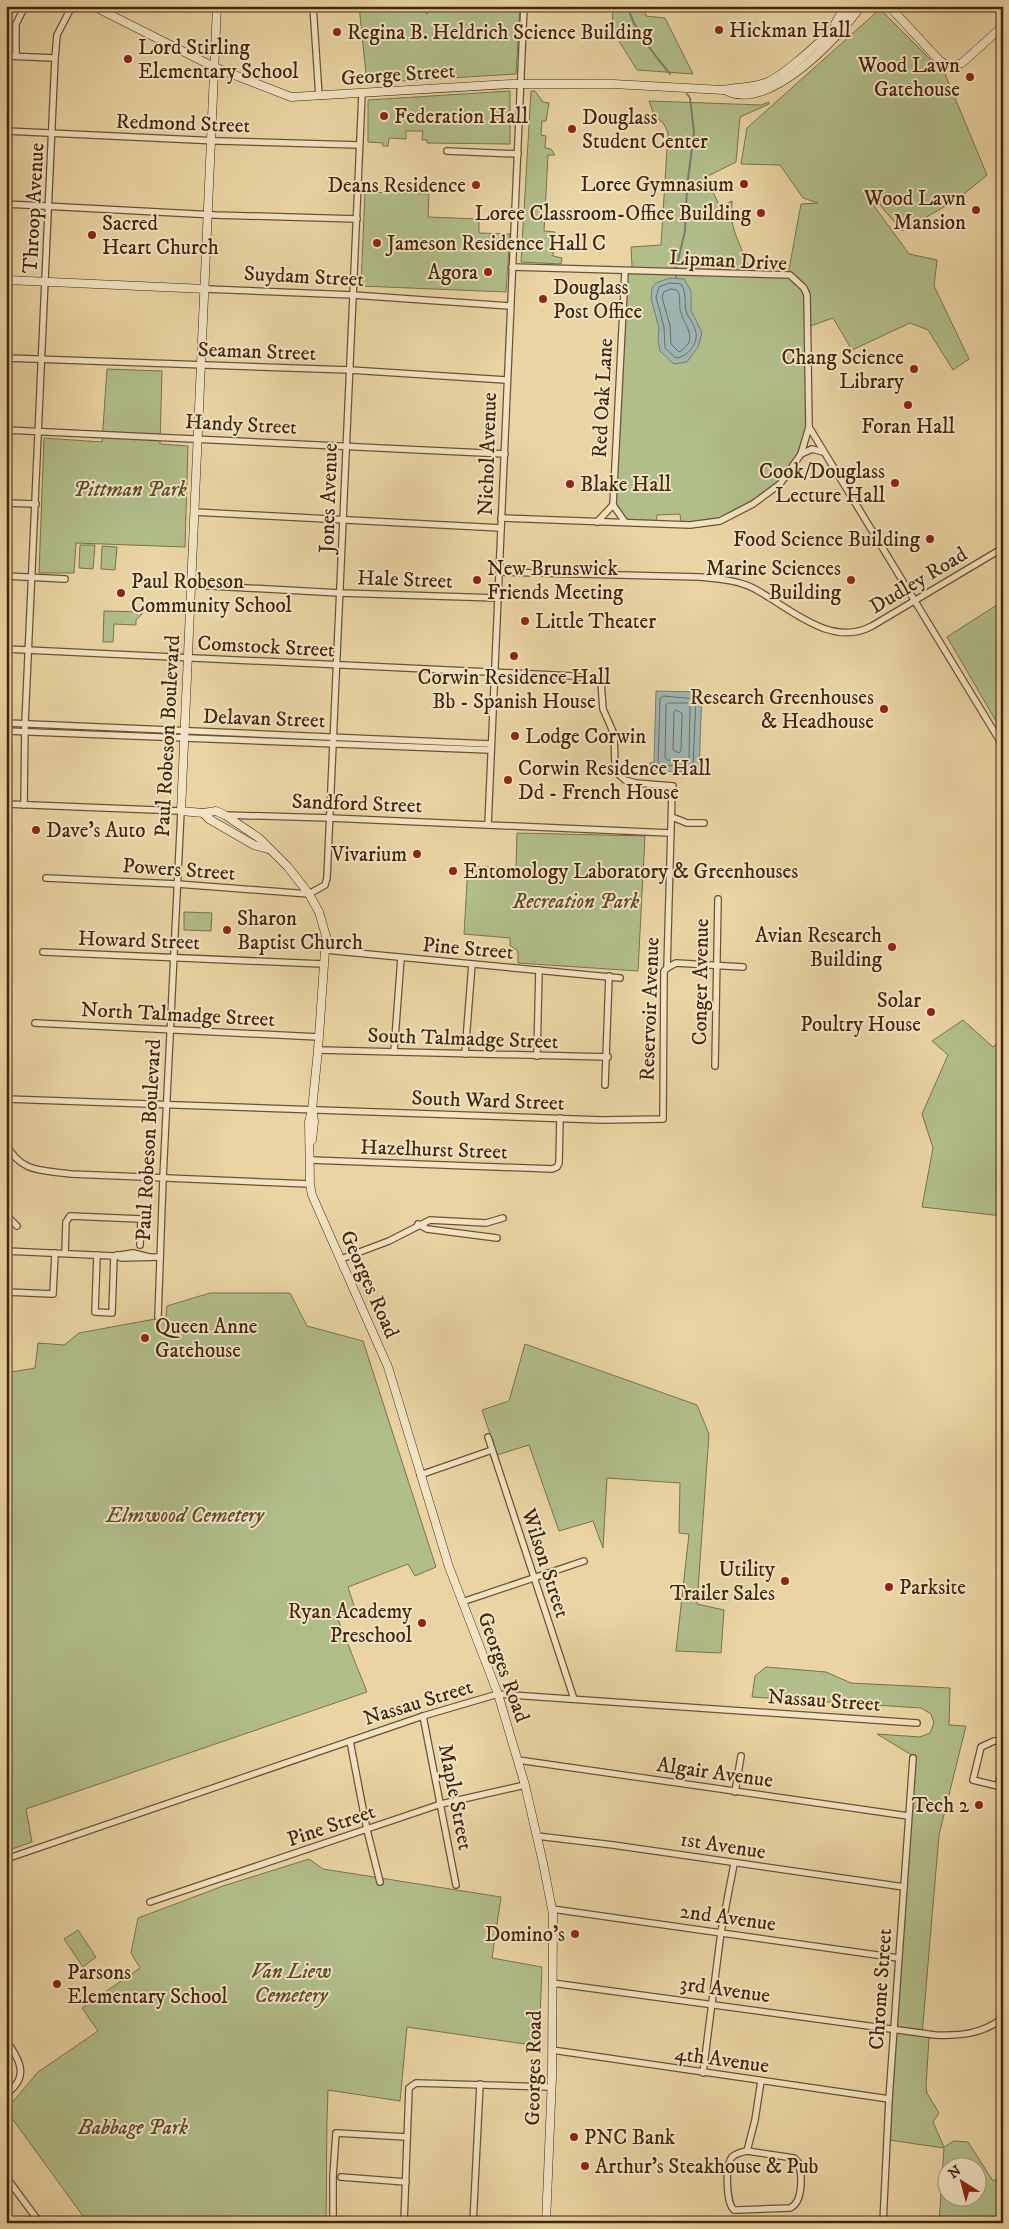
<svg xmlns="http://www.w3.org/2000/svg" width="1009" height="2229" viewBox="0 0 1009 2229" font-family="'IM FELL DW Pica',serif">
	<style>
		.green { fill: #b1be8a; stroke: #7a724b; fill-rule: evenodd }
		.water { fill: #9eb5b3; stroke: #7a7b70 }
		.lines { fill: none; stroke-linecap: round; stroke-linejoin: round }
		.shore { stroke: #706d60; stroke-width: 1 }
		.stream { stroke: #7a7b70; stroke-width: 2 }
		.street-casing { stroke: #6d5132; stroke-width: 8 }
		.secondary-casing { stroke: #43250c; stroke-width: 9 }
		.street { stroke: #f1e3c3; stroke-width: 5.5 }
		.secondary { stroke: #f1e3c3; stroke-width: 8 }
		.poi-dot { fill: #8f2418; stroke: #f1e3c3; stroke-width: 2 }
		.labels { text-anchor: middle; stroke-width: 4; stroke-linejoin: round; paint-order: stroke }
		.poi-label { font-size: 21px; fill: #43250c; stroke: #f1e3c3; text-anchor: start }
		.street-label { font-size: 21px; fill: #43250c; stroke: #f1e3c3 }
		.park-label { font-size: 21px; font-style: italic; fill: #5e4b2c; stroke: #f1e3c3 }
	</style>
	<rect width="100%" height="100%" fill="#ead4a3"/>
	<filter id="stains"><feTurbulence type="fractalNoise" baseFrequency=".004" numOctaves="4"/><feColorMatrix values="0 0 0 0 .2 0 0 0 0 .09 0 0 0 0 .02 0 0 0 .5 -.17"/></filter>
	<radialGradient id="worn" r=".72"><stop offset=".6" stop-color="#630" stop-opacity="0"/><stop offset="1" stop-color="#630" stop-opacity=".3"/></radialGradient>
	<g class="green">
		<path d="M359 6H410L411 12 422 10 427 14 433 8 441 6H520L516 74 367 83Z"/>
		<path d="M613 6H643L646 16 665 18 693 74 637 70 612 30Z"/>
		<path d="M880 9 945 74 987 175 958 199 902 231 874 198 869 199 909 254 937 260 934 286 969 359 953 370 928 330 910 323 852 350 833 318 810 326 807 443 786 482 717 519 681 523 680 514 657 515 656 522H625L613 505 627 270 632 266 631 247 661 245 668 133 664 124 654 115 649 101 761 105 769 102V104L740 117 736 162 706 177 720 207 732 201C732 207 731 215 732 221 735 239 745 253 749 270L734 272 788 275 801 204 818 203 803 198 780 165 741 164 747 128Z"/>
		<path d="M510 91V144L427 143V140H422L423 131H406V139L389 138 388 146H383V143L368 142V100Z"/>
		<path d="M531 91H535L543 102 549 103 546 121H542L541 135 546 136 545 148 551 149 555 155H548L544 231 555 232 553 256 562 258 561 264 521 262Z"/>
		<path d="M365 192 429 194 428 217 479 219V233L510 234 506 292 361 286Z"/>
		<path d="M107 369 162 371 160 444 188 446 185 547 76 543 74 573H39L44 438 102 442Z"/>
		<path d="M80 545H95L93 569 79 568Z"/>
		<path d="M102 546 117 547 115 570 101 569Z"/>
		<path d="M1003 601V733L947 637Z"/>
		<path d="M104 611 142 612V614L136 620V625L114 624 113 642H103Z"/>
		<path d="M517 833 645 836 638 971 518 963V951L510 946V938L464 934 468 866 516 868Z"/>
		<path d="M184 912 212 913 211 931 184 930Z"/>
		<path d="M963 1020 993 1047 1003 1038V1216L922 1207 933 1148 922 1114 948 1055 932 1041Z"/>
		<path d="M210 1293H290L307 1326 363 1341 436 1567 415 1576 408 1564 348 1587 355 1609 337 1617 367 1692 26 1809 32 1842 6 1851V1373L35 1368 38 1343 64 1345 79 1333 166 1317 167 1306Z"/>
		<path d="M525 1344 697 1405 709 1434 697 1604 724 1610 721 1653 676 1651 689 1534 679 1533 680 1483 607 1478 603 1548 593 1521 559 1531 529 1445 497 1455 482 1410 509 1401Z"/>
		<path d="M766 1667 826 1672 851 1683 950 1688 949 1725 966 1726 939 1835 922 2035 929 2038 926 2087 927 2093 939 2113 933 2122 944 2147 954 2141 968 2142 993 2181 1003 2176V2215L999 2223H939L944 2148 889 2140 915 1757 877 1734 920 1737 930 1733 934 1723 931 1714 921 1708 752 1697 755 1676ZM946 2166H976V2196H946Z"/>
		<path d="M309 1859 323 1869 501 1897 492 1958 542 1967 539 2046 407 2027 400 2101 328 2090C326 2133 327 2175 326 2218L323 2223H88L6 2110 38 2072 98 2031 82 2008 140 1968 131 1953 138 1918 223 1886Z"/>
		<path d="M78 1930 96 1957 83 1967 64 1939Z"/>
	</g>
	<g class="water">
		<path d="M670 278 684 279 691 291V310L702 333 698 347 687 362 674 364 660 351 658 340 659 328 651 298 652 288 656 283Z"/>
		<path d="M656 691 702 692 699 772 650 771V763L654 762Z"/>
	</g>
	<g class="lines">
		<g class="shore">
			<path d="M670 283 681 284C687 293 684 301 686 311 688 318 695 324 696 333 698 344 687 357 676 358L665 348 664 327 656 297 659 287Z"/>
			<path d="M671 289 677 290C682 297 678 306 681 313 686 328 699 340 679 352L671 344 670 326 662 297 664 292Z"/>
			<path d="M663 696 696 699 693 767 658 765 660 699Z"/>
			<path d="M669 703H688L690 705 689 758 687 761 667 760 665 758 666 705Z"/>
			<path d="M676 710 682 713 681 751 679 753 673 750 674 713Z"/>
		</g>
		<g class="stream">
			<path d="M628 6C632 29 656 56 670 74"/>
			<path d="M676 269 685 231 687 187 694 132 690 98 687 94"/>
			<path d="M676 277V276"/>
		</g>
		<defs>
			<g id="street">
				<path d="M313 6 319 96"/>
				<path d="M6 56 55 58"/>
				<path d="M16 56V24L25 6"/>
				<path d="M6 131 218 141 359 145"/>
				<path d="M447 151 518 154"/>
				<path d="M6 204 215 215 357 219"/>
				<path d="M206 289 353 295 510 306"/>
				<path d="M6 358 350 370 506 380"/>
				<path d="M809 427 1003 746"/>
				<path d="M6 430 505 454"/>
				<path d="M801 454 812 449 823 452"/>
				<path d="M6 503 36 504"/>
				<path d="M194 512 501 528"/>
				<path d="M501 518 690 525 720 521 753 504 780 484 801 454 809 427 807 295 804 288 790 275 512 267"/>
				<path d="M597 522 613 505"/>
				<path d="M625 522 613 505 625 271"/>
				<path d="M499 572 700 577C718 579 737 580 753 588 788 606 830 649 872 626L1003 548"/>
				<path d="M6 576 65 579"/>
				<path d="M192 585 340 593 497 598"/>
				<path d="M6 649 574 676 601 682 603 709 614 734 615 764 617 773 625 780 636 783 673 786"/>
				<path d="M6 723 490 744"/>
				<path d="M6 731 490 750"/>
				<path d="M6 804 181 811 163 1178 158 1317"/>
				<path d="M24 805 25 723 55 58 57 35 72 6"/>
				<path d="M225 815 330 818 670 833"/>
				<path d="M672 817 687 823H704"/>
				<path d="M488 825 524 6"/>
				<path d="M46 878 177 884 309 894 325 885 327 878 362 94"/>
				<path d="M325 950 620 978"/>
				<path d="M43 952 323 964"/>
				<path d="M667 968 676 963 743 967"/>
				<path d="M35 1023 319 1037"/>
				<path d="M318 1050 608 1057"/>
				<path d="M394 1052 401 958"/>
				<path d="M465 1054 472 964"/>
				<path d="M537 1056 539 970"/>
				<path d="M715 1066 718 899"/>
				<path d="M605 1085 609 976"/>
				<path d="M6 1099 602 1120 663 1119 664 971 667 968 672 792"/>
				<path d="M6 1144C21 1173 42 1170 71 1174L310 1184"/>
				<path d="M310 1160 552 1169 557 1167 559 1163 560 1118"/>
				<path d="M6 1215 17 1226"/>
				<path d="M418 1224 427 1229 497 1238"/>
				<path d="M6 1251 114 1256 133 1253 149 1257"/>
				<path d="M65 1253 66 1222 70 1216 141 1219 140 1245"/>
				<path d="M97 1255 95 1312 112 1313 114 1256"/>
				<path d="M117 1255 121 1258 160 1257"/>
				<path d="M341 1259 389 1241 430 1220 486 1223 503 1218"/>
				<path d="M6 1292 53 1294 55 1253"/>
				<path d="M488 1437 574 1699"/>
				<path d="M420 1475 492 1450"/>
				<path d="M462 1602 584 1561"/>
				<path d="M423 1716 456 1885"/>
				<path d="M350 1741 367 1830 380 1882"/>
				<path d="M1003 1741H994L981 1747 973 1780 998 1786 1003 1766"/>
				<path d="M518 1760 908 1816"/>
				<path d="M735 1792 741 1756"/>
				<path d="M537 1836 613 1845 904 1887"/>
				<path d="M6 1859 423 1716 498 1694 917 1723"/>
				<path d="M150 1902 441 1804 525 1785"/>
				<path d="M552 1909 898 1958"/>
				<path d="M552 1983 935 2035C961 2036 982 2034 1003 2018"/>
				<path d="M6 2040C20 2060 30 2077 6 2094"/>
				<path d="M552 2050 889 2099"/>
				<path d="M703 2073 721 1932 734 1864"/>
				<path d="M747 2151 794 2158 798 2162C802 2173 804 2202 790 2208L738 2210H734C726 2203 725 2165 732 2157 737 2153 741 2152 747 2151L755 2120 761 2081"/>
				<path d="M6 2177 40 2223"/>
				<path d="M341 2177 406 2182"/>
				<path d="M333 2223V2176L336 2133 407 2137"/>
				<path d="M404 2223 409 2088 416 2083 551 2087"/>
				<path d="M473 2223 480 2084"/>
				<path d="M883 2223 889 2099 913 1758"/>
			</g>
			<g id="secondary">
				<path d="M93 6 214 67 291 97 512 84H613L723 90C736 87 752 88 765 83 784 77 829 33 846 18L853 6"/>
				<path d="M217 6 181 811 203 813 209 819 254 845 268 849"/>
				<path d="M889 6 939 60 950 67 962 63 1003 26"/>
				<path d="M835 24 845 6"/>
				<path d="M725 90C768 114 839 37 861 6"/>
				<path d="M6 280 206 289"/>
				<path d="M203 813 216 811 225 815 259 838 288 867 309 894 319 912 326 936 318 1050 312 1110 309 1122 310 1184 312 1195 388 1367 449 1567 498 1694 525 1785 543 1863 553 1914 552 2077 546 2223"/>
				<path d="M312 1140 314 1122 313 1112"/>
			</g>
		</defs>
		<use href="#street" class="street-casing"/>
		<use href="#secondary" class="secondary-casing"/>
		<use href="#street" class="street"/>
		<use href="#secondary" class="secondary"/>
	</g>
	<g class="poi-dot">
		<circle cx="719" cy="30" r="5"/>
		<circle cx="337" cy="32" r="5"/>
		<circle cx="128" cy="59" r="5"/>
		<circle cx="970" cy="77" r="5"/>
		<circle cx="384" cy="116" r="5"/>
		<circle cx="572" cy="129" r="5"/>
		<circle cx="744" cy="184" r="5"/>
		<circle cx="476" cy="185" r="5"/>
		<circle cx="976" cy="210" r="5"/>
		<circle cx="761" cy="213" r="5"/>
		<circle cx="92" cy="235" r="5"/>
		<circle cx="377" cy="243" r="5"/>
		<circle cx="488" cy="272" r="5"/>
		<circle cx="543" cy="299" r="5"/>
		<circle cx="914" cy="369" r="5"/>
		<circle cx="908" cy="405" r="5"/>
		<circle cx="895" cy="483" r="5"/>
		<circle cx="570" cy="484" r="5"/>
		<circle cx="930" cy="539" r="5"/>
		<circle cx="477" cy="580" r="5"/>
		<circle cx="851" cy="580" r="5"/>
		<circle cx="121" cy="593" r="5"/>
		<circle cx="525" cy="621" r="5"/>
		<circle cx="514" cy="656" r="5"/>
		<circle cx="884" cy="709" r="5"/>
		<circle cx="515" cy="736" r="5"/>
		<circle cx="508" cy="780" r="5"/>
		<circle cx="36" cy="830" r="5"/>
		<circle cx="417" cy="854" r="5"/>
		<circle cx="453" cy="871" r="5"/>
		<circle cx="227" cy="930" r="5"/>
		<circle cx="892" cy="947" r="5"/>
		<circle cx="931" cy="1012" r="5"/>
		<circle cx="145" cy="1338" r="5"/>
		<circle cx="785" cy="1581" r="5"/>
		<circle cx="889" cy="1587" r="5"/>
		<circle cx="422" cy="1623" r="5"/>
		<circle cx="979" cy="1805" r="5"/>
		<circle cx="575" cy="1934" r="5"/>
		<circle cx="57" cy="1984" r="5"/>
		<circle cx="574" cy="2137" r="5"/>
		<circle cx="585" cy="2166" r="5"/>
	</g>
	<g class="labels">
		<g class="poi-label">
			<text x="729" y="37">Hickman Hall</text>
			<text x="347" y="39">Regina B. Heldrich Science Building</text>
			<text x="138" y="54">Lord Stirling<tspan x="138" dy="24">Elementary School</tspan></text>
			<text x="960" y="72" text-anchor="end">Wood Lawn<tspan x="960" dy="24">Gatehouse</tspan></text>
			<text x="394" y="123">Federation Hall</text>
			<text x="582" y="124">Douglass<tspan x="582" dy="24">Student Center</tspan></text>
			<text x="734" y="191" text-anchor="end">Loree Gymnasium</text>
			<text x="466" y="192" text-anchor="end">Deans Residence</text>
			<text x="966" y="205" text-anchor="end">Wood Lawn<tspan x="966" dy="24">Mansion</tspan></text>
			<text x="751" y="220" text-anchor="end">Loree Classroom-Office Building</text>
			<text x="102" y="230">Sacred<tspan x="102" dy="24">Heart Church</tspan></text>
			<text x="387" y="250">Jameson Residence Hall C</text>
			<text x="478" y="279" text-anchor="end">Agora</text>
			<text x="553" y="294">Douglass<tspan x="553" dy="24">Post Office</tspan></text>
			<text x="904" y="364" text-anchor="end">Chang Science<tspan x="904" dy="24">Library</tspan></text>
			<text x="908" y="433" text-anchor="middle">Foran Hall</text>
			<text x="885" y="478" text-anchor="end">Cook/Douglass<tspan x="885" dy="24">Lecture Hall</tspan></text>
			<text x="580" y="491">Blake Hall</text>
			<text x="920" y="546" text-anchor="end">Food Science Building</text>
			<text x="487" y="575">New Brunswick<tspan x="487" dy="24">Friends Meeting</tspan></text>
			<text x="841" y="575" text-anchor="end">Marine Sciences<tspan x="841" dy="24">Building</tspan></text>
			<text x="131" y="588">Paul Robeson<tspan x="131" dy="24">Community School</tspan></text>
			<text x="535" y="628">Little Theater</text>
			<text x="514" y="684" text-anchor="middle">Corwin Residence Hall<tspan x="514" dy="24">Bb - Spanish House</tspan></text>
			<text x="874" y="704" text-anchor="end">Research Greenhouses<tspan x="874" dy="24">&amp; Headhouse</tspan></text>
			<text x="525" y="743">Lodge Corwin</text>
			<text x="518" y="775">Corwin Residence Hall<tspan x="518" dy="24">Dd - French House</tspan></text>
			<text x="46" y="837">Dave's Auto</text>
			<text x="407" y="861" text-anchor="end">Vivarium</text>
			<text x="463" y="878">Entomology Laboratory &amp; Greenhouses</text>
			<text x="237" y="925">Sharon<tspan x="237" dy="24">Baptist Church</tspan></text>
			<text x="882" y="942" text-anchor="end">Avian Research<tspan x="882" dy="24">Building</tspan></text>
			<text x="921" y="1007" text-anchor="end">Solar<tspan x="921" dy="24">Poultry House</tspan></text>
			<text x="155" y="1333">Queen Anne<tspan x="155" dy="24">Gatehouse</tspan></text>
			<text x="775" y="1576" text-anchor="end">Utility<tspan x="775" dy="24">Trailer Sales</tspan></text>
			<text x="899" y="1594">Parksite</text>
			<text x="412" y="1618" text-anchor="end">Ryan Academy<tspan x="412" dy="24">Preschool</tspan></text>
			<text x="969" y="1812" text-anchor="end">Tech 2</text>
			<text x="565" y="1941" text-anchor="end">Domino's</text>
			<text x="67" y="1979">Parsons<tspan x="67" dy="24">Elementary School</tspan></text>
			<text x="584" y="2144">PNC Bank</text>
			<text x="595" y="2173">Arthur's Steakhouse &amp; Pub</text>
		</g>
		<g class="street-label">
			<text transform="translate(398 74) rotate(-4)" y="7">George Street</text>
			<text transform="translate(183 123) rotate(2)" y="7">Redmond Street</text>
			<text transform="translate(33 208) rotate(-87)" y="7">Throop Avenue</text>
			<text transform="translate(728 260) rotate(3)" y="7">Lipman Drive</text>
			<text transform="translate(304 276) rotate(3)" y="7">Suydam Street</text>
			<text transform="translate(257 351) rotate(2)" y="7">Seaman Street</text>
			<text transform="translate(602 398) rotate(-87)" y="7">Red Oak Lane</text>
			<text transform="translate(241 424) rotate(3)" y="7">Handy Street</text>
			<text transform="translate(487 454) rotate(-88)" y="7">Nichol Avenue</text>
			<text transform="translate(328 498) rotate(-88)" y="7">Jones Avenue</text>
			<text transform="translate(405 579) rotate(2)" y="7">Hale Street</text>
			<text transform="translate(918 580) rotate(-31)" y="7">Dudley Road</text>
			<text transform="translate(266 646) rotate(3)" y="7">Comstock Street</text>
			<text transform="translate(264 718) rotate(2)" y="7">Delavan Street</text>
			<text transform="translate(167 736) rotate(-87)" y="7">Paul Robeson Boulevard</text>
			<text transform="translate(357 803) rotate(2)" y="7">Sandford Street</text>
			<text transform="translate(179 869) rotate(4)" y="7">Powers Street</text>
			<text transform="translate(139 940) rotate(2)" y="7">Howard Street</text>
			<text transform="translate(468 948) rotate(5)" y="7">Pine Street</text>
			<text transform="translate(700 982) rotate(-89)" y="7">Conger Avenue</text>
			<text transform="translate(649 1009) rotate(-88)" y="7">Reservoir Avenue</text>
			<text transform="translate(178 1014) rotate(3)" y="7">North Talmadge Street</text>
			<text transform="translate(463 1038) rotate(2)" y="7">South Talmadge Street</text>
			<text transform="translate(488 1100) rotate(2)" y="7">South Ward Street</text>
			<text transform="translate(148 1140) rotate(-87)" y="7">Paul Robeson Boulevard</text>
			<text transform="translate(434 1149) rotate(2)" y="7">Hazelhurst Street</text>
			<text transform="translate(370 1284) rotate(66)" y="7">Georges Road</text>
			<text transform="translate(546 1563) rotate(72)" y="7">Wilson Street</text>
			<text transform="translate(504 1667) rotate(70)" y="7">Georges Road</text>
			<text transform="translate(824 1700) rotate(4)" y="7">Nassau Street</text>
			<text transform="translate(418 1702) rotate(-17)" y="7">Nassau Street</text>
			<text transform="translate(715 1772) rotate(8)" y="7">Algair Avenue</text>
			<text transform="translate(456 1797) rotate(79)" y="7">Maple Street</text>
			<text transform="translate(331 1825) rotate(-19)" y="7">Pine Street</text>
			<text transform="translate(723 1845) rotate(9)" y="7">1st Avenue</text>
			<text transform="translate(728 1917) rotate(8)" y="7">2nd Avenue</text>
			<text transform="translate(725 1989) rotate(8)" y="7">3rd Avenue</text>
			<text transform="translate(880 1989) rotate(-86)" y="7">Chrome Street</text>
			<text transform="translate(722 2059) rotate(8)" y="7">4th Avenue</text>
			<text transform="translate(533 2068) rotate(-89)" y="7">Georges Road</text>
		</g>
		<g class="park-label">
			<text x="130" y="496">Pittman Park</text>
			<text x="576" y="908">Recreation Park</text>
			<text x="185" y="1522">Elmwood Cemetery</text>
			<text x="291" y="1978">Van Liew<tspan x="291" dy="24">Cemetery</tspan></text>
			<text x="133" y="2134">Babbage Park</text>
		</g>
	</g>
	<rect width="1009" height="2229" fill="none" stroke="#ead4a3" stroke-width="25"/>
	<rect x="8" y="8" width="994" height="2214" fill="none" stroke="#43250c" stroke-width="2.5"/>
	<rect x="12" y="12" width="984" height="2204" fill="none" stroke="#43250c"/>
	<g transform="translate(962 2182) rotate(324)"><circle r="24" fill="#f1e3c3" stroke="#ab977a"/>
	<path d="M0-4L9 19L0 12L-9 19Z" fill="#8f2418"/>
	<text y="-8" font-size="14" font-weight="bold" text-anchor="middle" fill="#43250c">N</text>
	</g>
	<rect width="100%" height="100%" filter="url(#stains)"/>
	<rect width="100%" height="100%" fill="url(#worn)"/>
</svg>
